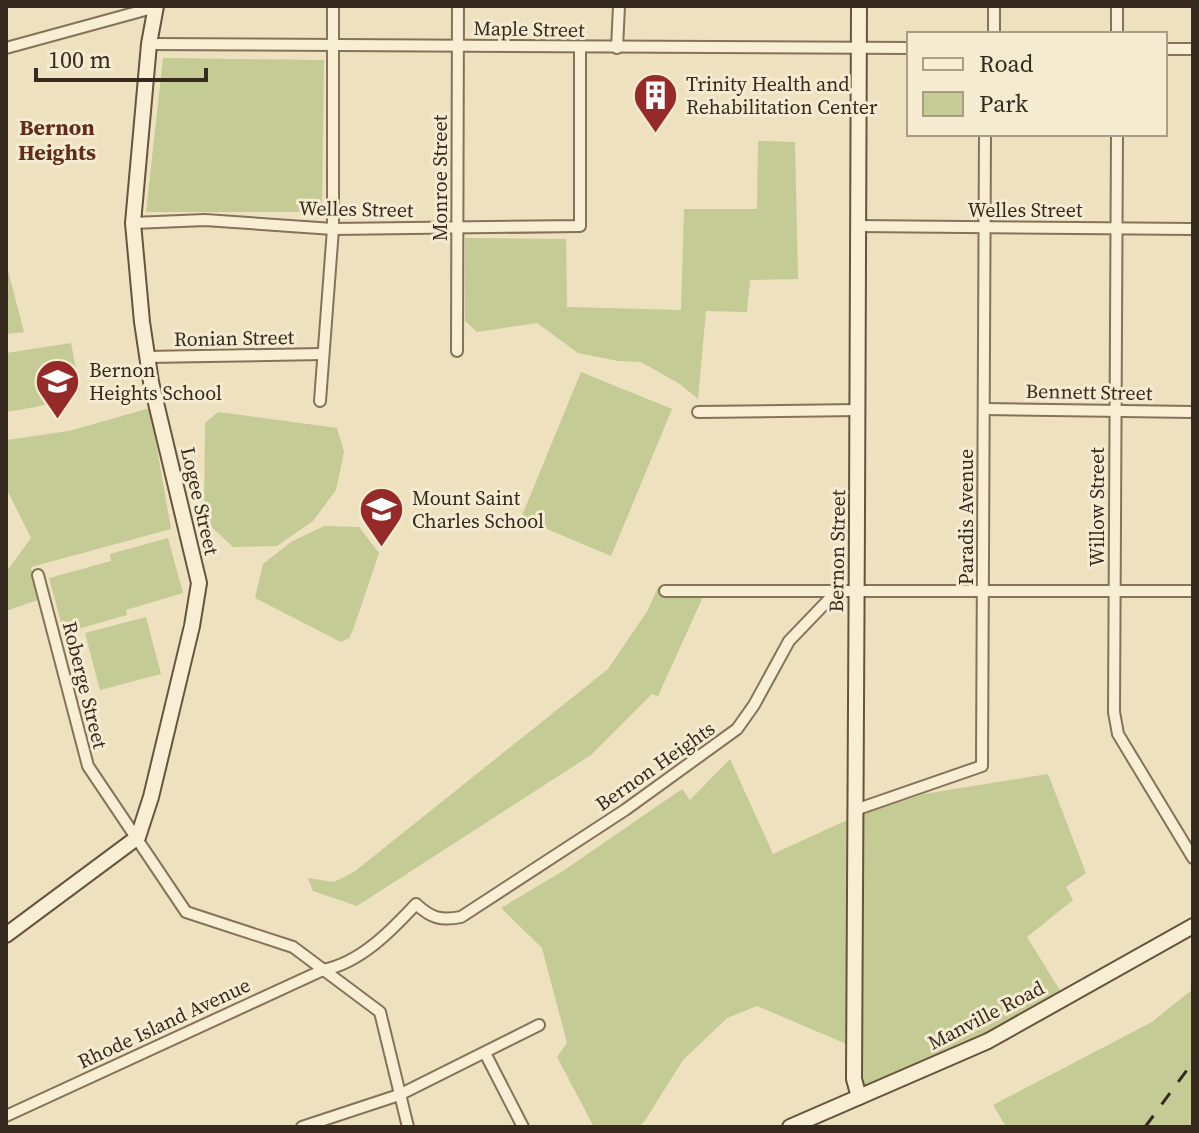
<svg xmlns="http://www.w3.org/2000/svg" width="1199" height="1133" viewBox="0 0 1199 1133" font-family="'Source Serif 4',serif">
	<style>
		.green { fill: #c4cb94 }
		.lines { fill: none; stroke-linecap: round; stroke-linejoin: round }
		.street-casing { stroke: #867258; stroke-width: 14 }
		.secondary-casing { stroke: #68533c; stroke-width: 18 }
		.street { stroke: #f8eed3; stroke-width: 10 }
		.secondary { stroke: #f8eed3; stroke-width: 14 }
		.rail { stroke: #36291d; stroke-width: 3; stroke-dasharray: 14 14; stroke-linecap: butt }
		.labels { text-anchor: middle; stroke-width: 6; stroke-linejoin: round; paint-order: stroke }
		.street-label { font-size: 20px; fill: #36291d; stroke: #f5ebd0 }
		.poi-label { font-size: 20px; fill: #36291d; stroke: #f5ebd0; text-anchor: start }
		.neighbourhood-label { font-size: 22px; font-weight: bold; fill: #622c1c; stroke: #f5ebd0 }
	</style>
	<rect width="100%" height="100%" fill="#ede1c0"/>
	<g class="green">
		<path d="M163 58 324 60 322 212H146Z"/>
		<path d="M758 141 795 142 798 279 750 280 747 312 706 311 698 399 680 384 641 362 618 361 578 353 537 323 477 332 465 321V238L566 239 567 307 681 310 684 209H757Z"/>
		<path d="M6 263 24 332 6 334Z"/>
		<path d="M71 343 80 390C60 404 30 408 6 412V353Z"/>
		<path d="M581 372 672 409 611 556 521 518Z"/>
		<path d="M150 408 171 529 31 567 38 600 6 611V572L31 538 6 488V440L69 431Z"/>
		<path d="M218 412 337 428 344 452 336 490 313 521 277 546 233 547 204 520 205 423Z"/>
		<path d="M324 526 359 527 379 553 353 630 349 638 341 642 255 598 263 564 291 542Z"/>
		<path d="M168 538 183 593 126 610 127 615 64 633 49 578 111 561 110 554Z"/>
		<path d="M658 587 707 588 658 696 652 694 591 755 357 906 313 891 308 878 334 882 354 872 608 669 648 610Z"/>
		<path d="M146 617 161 674 100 690 85 633Z"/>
		<path d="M730 759 773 854 856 816 924 794 1048 774 1086 873 1066 887 1073 900 1027 937 1064 997 990 1037 861 1094 856 1048 757 1006 727 1018 683 1060 644 1122 638 1127H594L557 1057 567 1043 542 948 501 908 563 871 682 789 690 800Z"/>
		<path d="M1193 989V1127H1006L993 1105 1152 1022Z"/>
	</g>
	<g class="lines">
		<defs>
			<g id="street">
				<path d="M994 6V34"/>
				<path d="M1117 34V6"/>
				<path d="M149 44 909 48"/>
				<path d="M6 48 156 7"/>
				<path d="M617 48 619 6"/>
				<path d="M1165 49H1193"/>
				<path d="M1117 134 1114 712 1118 734 1193 858"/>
				<path d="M133 223 205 220 333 229 580 226V48"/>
				<path d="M858 226 1193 229"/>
				<path d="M457 351 458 6"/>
				<path d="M146 357 322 354"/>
				<path d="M320 401 333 229V6"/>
				<path d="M984 409 1193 412"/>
				<path d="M698 412 859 410"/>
				<path d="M38 575 88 766 186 912 293 947 380 1012 408 1127"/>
				<path d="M665 591H1193"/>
				<path d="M855 810 982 766 985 134"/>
				<path d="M485 1053 523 1127"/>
				<path d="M6 1116 323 970C360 963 391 931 416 904 431 918 441 921 461 917L625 810 737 729 754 705 789 641 837 591"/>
				<path d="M302 1127 399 1095 539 1025"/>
			</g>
			<g id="secondary">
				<path d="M6 935 138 837 151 797 192 626 199 583 151 382 142 322 133 223 149 44 156 6"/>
				<path d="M859 1097 854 1079C856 721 858 364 859 6"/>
				<path d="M790 1127 988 1041 1193 926"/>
			</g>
		</defs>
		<use href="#street" class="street-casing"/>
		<use href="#secondary" class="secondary-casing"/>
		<use href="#street" class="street"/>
		<use href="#secondary" class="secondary"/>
		<path class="rail" d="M1145 1127 1193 1062"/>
	</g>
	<defs>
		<symbol id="building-pin" viewBox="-11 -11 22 30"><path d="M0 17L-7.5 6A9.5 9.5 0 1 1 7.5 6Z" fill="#952a29" stroke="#f5ebd0"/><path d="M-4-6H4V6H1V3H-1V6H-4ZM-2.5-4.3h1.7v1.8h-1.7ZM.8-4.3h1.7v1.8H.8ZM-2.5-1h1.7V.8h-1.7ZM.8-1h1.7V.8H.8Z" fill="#fff"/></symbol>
		<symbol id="school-pin" viewBox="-11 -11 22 30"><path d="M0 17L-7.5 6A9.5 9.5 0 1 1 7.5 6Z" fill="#952a29" stroke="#f5ebd0"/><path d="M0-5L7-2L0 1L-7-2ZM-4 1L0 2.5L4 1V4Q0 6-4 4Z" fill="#fff"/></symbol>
	</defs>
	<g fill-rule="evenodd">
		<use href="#building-pin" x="630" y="70" width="51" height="69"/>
		<use href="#school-pin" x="32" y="356" width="51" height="69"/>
		<use href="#school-pin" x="356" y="484" width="51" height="69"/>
	</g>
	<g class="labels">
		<g class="street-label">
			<text transform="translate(529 29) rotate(1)" y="7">Maple Street</text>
			<text transform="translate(440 178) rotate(-90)" y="7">Monroe Street</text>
			<text transform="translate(356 209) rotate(1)" y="7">Welles Street</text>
			<text x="1025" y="217">Welles Street</text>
			<text transform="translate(234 338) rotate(-1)" y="7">Ronian Street</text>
			<text transform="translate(1089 392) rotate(1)" y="7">Bennett Street</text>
			<text transform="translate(200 501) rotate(77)" y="7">Logee Street</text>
			<text transform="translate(1097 507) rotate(-90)" y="7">Willow Street</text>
			<text transform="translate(966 517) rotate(-90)" y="7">Paradis Avenue</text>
			<text transform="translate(837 551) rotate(-89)" y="7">Bernon Street</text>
			<text transform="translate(85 685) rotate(76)" y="7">Roberge Street</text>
			<text transform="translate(655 766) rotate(-35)" y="7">Bernon Heights</text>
			<text transform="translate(986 1015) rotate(-27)" y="7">Manville Road</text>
			<text transform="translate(164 1023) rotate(-25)" y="7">Rhode Island Avenue</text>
		</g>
		<g class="poi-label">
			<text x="686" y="91">Trinity Health and<tspan x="686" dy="23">Rehabilitation Center</tspan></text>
			<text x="89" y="377">Bernon<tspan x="89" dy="23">Heights School</tspan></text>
			<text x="412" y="505">Mount Saint<tspan x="412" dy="23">Charles School</tspan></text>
		</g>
		<g class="neighbourhood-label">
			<text x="57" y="135">Bernon<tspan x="57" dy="25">Heights</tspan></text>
		</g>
	</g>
	<rect width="1199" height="1133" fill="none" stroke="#36291d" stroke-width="16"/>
	<rect x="907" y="32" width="260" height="104" fill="#f5ebd0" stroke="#a99d88" stroke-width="2"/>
	<rect x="923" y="58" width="40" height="12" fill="#f8eed3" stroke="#a99d88" stroke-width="2"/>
	<text x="979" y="72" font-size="24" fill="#36291d">Road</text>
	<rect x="923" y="92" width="40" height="24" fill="#c4cb94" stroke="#a99d88" stroke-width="2"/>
	<text x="979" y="112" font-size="24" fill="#36291d">Park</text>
	<path d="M36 68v12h170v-12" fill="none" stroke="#36291d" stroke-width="4"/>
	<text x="48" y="68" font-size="24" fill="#36291d" stroke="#f5ebd0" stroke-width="6" paint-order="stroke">100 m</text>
</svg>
